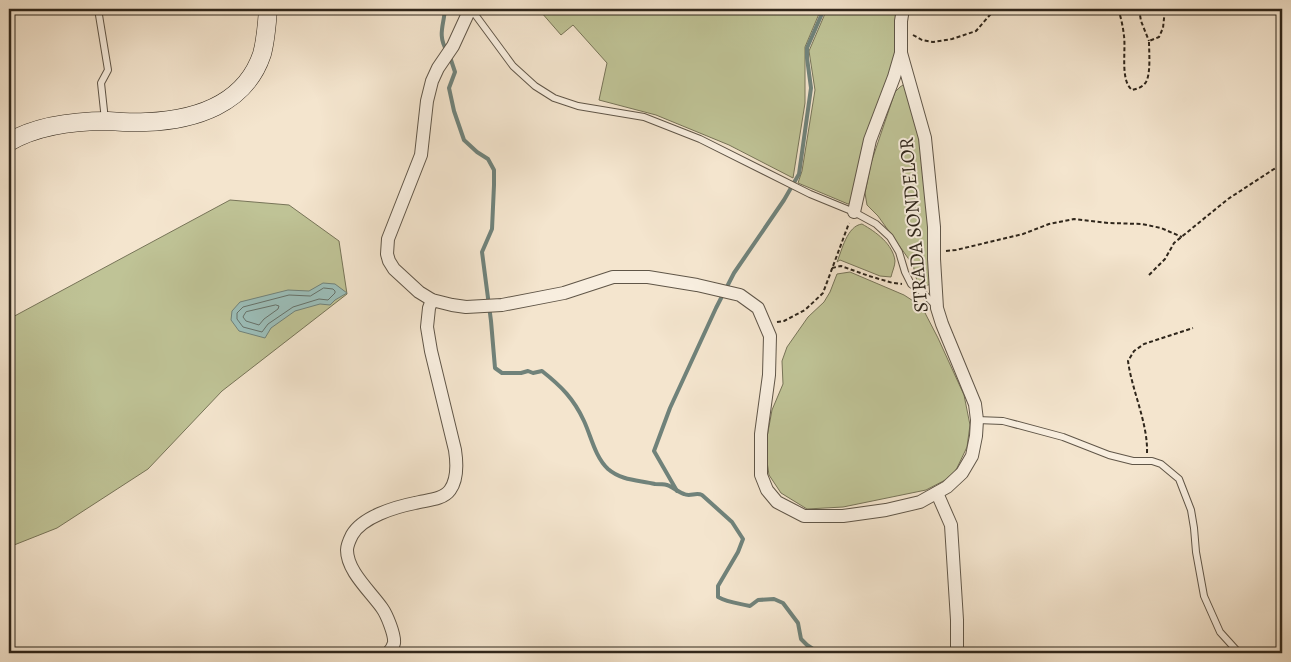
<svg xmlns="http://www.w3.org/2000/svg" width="1291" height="662" viewBox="0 0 1291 662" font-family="Alegreya,serif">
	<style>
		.green { fill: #bfc396; stroke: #777458 }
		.water { fill: #9cbfba; stroke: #70827a }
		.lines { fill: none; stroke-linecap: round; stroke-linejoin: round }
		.shore { stroke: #66726a; stroke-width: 1 }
		.stream { stroke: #70827a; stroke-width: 4 }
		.lane-casing { stroke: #605648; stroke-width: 8 }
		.street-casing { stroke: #605648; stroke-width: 14 }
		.secondary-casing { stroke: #2f261b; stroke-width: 19 }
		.path { stroke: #2f261b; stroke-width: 2; stroke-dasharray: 4 2.5; stroke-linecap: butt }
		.lane { stroke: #f8eedf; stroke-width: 6 }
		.street { stroke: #f8eedf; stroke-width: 12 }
		.secondary { stroke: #f8eedf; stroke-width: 18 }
		.labels { text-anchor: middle; stroke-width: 4; stroke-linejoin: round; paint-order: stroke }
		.street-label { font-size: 20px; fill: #2f261b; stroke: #f8eedf }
	</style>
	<rect width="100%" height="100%" fill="#f4e5ce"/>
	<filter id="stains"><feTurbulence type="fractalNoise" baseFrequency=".004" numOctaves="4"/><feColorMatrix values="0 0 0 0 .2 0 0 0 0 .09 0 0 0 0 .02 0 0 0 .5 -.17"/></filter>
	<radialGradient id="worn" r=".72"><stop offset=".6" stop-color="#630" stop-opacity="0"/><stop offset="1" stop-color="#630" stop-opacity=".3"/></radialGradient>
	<g class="green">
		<path d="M542 9H821L805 47V103L793 178 729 145 656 115 599 100 607 63 573 25 561 35 541 12Z"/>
		<path d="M827 9H899L898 43 852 203 848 204 798 183 802 171 815 90 809 51Z"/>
		<path d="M903 85 909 90 921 137 929 228 931 284 925 286 917 281 913 265 878 216 867 205 865 193 871 163 895 92 900 87Z"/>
		<path d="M230 200 289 205 339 241 347 294 222 391 148 469 57 528 9 547V319Z"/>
		<path d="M862 224C876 232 893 244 895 261 895 266 892 272 891 277L880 276 840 260 837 262C842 250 847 226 862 224Z"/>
		<path d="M850 272 904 295 918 304 924 311 938 338 964 395 970 425 967 447 957 468 951 477 926 490 843 507 807 509 781 493 769 475 765 448 772 410 783 384 782 361 787 347 808 317 824 302 830 292 837 274Z"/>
	</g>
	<path class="water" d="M323 283 335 284 347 293 335 300 330 305 320 304 295 311 271 328 265 338 239 331 231 320 232 311 240 302 288 290 309 291Z"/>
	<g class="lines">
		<g class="shore">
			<path d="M324 288 333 289 335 291V293L328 300 319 299 293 307 268 324 262 332 243 327 237 319V313L243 307 289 295 310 296Z"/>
			<path d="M276 305 279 306 278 309 264 319 259 325 246 321 243 317 244 315 246 312Z"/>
		</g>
		<g class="stream">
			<path d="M445 9C444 25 437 35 447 51"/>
			<path d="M450 57 455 72 449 88 454 111 464 140 477 152 488 159 494 170V185L492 229 482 252 491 321 495 368 502 373H521L528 371 533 373 542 371C561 386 574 399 584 421 591 436 595 457 608 469 622 481 639 480 655 484 659 484 663 484 667 485 673 487 678 492 684 494 690 497 696 492 702 495L732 522 743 539 738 552 718 586V597C729 603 738 603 750 606L758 600 774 599 783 603 798 623 801 639 807 645 819 653"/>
			<path d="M677 491 654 451 670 408 716 308 734 273 784 200 799 174 811 88 807 58V48L824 9"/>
		</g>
		<defs>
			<g id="lane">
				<path d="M98 9 108 70 101 83 105 120"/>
				<path d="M471 9 513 66 535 86 554 98 578 106 644 117 700 139 810 194 854 212 876 224 890 237 899 252 905 272 911 284 922 292 935 305"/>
				<path d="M977 420 1003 421 1063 437 1109 455 1133 461H1152L1161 464 1179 479 1191 510 1194 528 1196 552 1204 596 1220 632 1239 653"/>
			</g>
			<g id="street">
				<path d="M470 9 453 46 438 68 432 81 427 101 421 155 388 239 387 254 389 261 394 269 419 292 432 300 452 305 466 307 502 305 564 293 613 277H648L697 285 740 295 758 308 770 336 769 375 761 434V475L767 490 777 502 804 516H843L886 510 920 502 947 487 962 473 972 456 976 436 977 420 975 404 942 324 937 308 934 259V227L925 138 901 53V21L903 9"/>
				<path d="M854 212 870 140 894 77 901 53"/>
				<path d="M937 493 951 525 957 620V653"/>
				<path d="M388 653C390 651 393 647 394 643 395 635 387 615 382 608 370 591 347 571 347 550 347 546 350 539 352 535 362 517 395 507 415 503 426 500 443 500 450 490 458 479 457 463 455 450L431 351 427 327 429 308 432 300"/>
			</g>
			<path id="secondary" d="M9 142C38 125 75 121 108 121 120 122 133 123 146 122 194 120 245 105 262 54 266 39 267 24 268 9"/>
		</defs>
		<use href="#lane" class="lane-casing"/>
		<use href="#street" class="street-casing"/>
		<use href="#secondary" class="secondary-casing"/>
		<g class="path">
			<path d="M1118 9C1121 17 1123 27 1124 36 1126 51 1120 80 1132 90 1137 89 1143 87 1146 82 1151 73 1149 52 1149 41L1159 37 1163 28 1165 9"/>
			<path d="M1139 9 1141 21 1149 41"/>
			<path d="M913 35 922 40 933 42 952 39 976 31 995 9"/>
			<path d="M946 251 956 250 1023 234 1049 224 1074 219 1109 223 1142 224 1161 228 1182 237"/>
			<path d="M832 268 841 266 869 276 893 283 902 284"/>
			<path d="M1149 275 1165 259 1174 243 1228 199 1274 169 1282 165"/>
			<path d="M777 322 784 321 805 310 823 293 849 223"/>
			<path d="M1147 453C1148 423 1132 391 1128 361L1134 351 1144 344 1193 328"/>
		</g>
		<use href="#lane" class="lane"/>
		<use href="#street" class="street"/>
		<use href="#secondary" class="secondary"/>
	</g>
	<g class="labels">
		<g class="street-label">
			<text transform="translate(913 225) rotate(-95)" y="7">STRADA SONDELOR</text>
		</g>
	</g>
	<rect width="1291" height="662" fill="none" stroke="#f4e5ce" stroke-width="30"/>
	<rect x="10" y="10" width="1271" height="642" fill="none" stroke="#2f261b" stroke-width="2.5"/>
	<rect x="15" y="15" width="1261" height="632" fill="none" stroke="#2f261b"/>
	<rect width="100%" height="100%" filter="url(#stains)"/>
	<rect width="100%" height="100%" fill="url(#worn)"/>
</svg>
